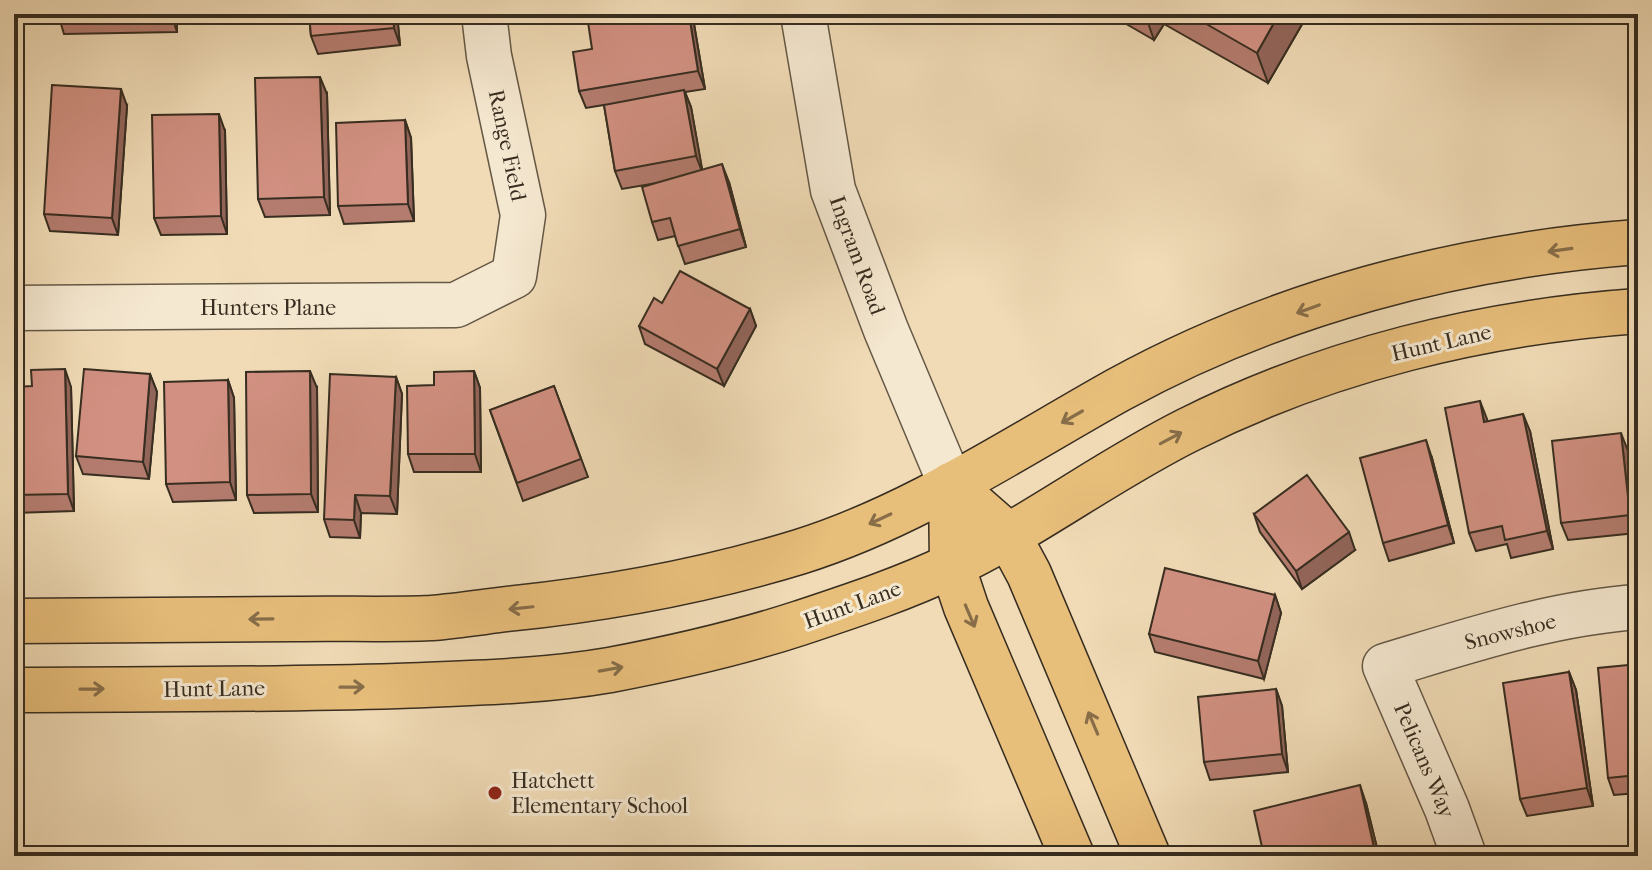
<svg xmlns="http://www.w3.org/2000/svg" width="1652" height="870" viewBox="0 0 1652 870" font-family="'IM FELL French Canon',serif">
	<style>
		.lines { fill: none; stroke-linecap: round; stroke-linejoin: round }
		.minor-casing { stroke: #655846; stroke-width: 47 }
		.major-casing { stroke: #372d20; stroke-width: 47 }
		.minor { stroke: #f5e8d0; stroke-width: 44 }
		.major { stroke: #e8be7b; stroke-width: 44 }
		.wall { fill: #b47c6f; stroke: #372d20; stroke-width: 2 }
		.shaded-wall { fill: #92655a; stroke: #372d20; stroke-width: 2 }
		.building { fill: #d19081; stroke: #372d20; stroke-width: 2 }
		.oneway { stroke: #876e49 }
		.poi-dot { fill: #8f2418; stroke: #f5e8d0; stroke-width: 3 }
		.labels { text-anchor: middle; stroke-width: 6; stroke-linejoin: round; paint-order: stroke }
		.street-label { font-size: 22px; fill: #372d20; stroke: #f5e8d0 }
		.poi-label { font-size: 22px; fill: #372d20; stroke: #f5e8d0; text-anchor: start }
	</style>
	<rect width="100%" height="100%" fill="#f0dbb6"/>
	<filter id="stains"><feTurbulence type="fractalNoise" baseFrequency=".0025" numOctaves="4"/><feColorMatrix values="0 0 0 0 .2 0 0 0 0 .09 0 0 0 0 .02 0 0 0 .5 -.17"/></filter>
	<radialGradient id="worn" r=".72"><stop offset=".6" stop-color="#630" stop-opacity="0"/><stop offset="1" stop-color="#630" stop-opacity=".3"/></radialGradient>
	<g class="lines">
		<defs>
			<g id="minor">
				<path d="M803 14 833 190 886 330 951 485"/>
				<path d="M14 308 456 305 514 276 523 215 489 56 484 14"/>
				<path d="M1464 856 1447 809 1385 666C1468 641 1551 613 1638 607"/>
			</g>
			<g id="major">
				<path d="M951 485 1008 535 1029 574 1148 856"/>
				<path d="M951 485 952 565 966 607 1072 856"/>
				<path d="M14 621C108 620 201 620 295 619 340 618 386 620 431 618 457 616 482 612 507 609 606 599 704 581 799 552 914 516 1014 448 1118 390 1276 303 1459 255 1638 242"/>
				<path d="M14 690C142 689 270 690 397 686 468 683 540 682 610 670 673 658 739 643 800 623 851 606 903 589 951 566 1033 527 1106 471 1188 430 1327 360 1483 322 1638 311"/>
			</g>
		</defs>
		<use href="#minor" class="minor-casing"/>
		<use href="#major" class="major-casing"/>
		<use href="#minor" class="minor"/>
		<use href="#major" class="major"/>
	</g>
	<g class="wall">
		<path d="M58 14H177V32L64 34Z"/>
		<path d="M309 14H397L400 45 318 54 311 36Z"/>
		<path d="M571 14H632L573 20Z"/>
		<path d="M637 14H691L694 24 705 89 685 92 691 107 702 170 729 182 746 247 685 264 675 236 658 240 652 222 657 183 622 189 615 171 604 105 586 108 579 91 592 49Z"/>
		<path d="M1109 14H1308L1268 83 1164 24 1154 40Z"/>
		<path d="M327 94 330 215 265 217 258 199Z"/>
		<path d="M127 106 118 235 50 231 44 214Z"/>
		<path d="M405 120 411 138 414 221 344 224 338 206Z"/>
		<path d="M225 131 227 234 161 235 154 218Z"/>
		<path d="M662 303 750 309 756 326 724 386 645 344 639 326Z"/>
		<path d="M474 371 480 388 481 472H414L408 454 434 385Z"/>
		<path d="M150 374 157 392 149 479 83 474 76 456Z"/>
		<path d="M396 377 402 394 397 514 361 513 360 538 330 537 324 519Z"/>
		<path d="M228 380 234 398 236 500 173 502 166 484Z"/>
		<path d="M554 386 588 477 523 501 490 410Z"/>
		<path d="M14 387H71L74 511 14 513Z"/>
		<path d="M317 388 318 512 254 513 247 495Z"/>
		<path d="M1487 421 1530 431 1553 549 1511 558 1507 544 1476 551 1469 533Z"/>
		<path d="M1628 451 1636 533 1568 540 1561 523Z"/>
		<path d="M1432 458 1454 543 1389 561 1383 543Z"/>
		<path d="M1254 514 1355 550 1302 589 1260 532Z"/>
		<path d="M1275 595 1281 613 1264 679 1155 652 1149 634Z"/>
		<path d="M1638 664V793L1614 795 1608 778Z"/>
		<path d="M1569 672 1576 690 1593 806 1527 816 1520 799Z"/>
		<path d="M1276 689 1282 706 1288 772 1210 780 1204 762Z"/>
		<path d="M1366 803 1379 856H1264Z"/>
	</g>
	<g class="shaded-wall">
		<path d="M171 14H177V32Z"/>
		<path d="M393 14H397L400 45 394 28Z"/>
		<path d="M689 14H691L694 24 705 89 698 71Z"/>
		<path d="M1145 14H1161L1164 24 1154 40Z"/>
		<path d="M1279 14H1308L1268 83 1257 53Z"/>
		<path d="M320 77 327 94 330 215 324 197Z"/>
		<path d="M121 89 127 106 118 235 112 218Z"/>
		<path d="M684 90 691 107 703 174 696 156Z"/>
		<path d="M219 114 225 131 227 234 221 216Z"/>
		<path d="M405 120 411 138 414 221 408 204Z"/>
		<path d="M722 164 729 182 746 247 740 229Z"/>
		<path d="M750 309 756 326 724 386 717 369Z"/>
		<path d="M65 369 71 387 74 511 68 494Z"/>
		<path d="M310 371 317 388 318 512 311 494Z"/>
		<path d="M474 371 480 388 481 472 475 454Z"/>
		<path d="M150 374 157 392 149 479 143 462Z"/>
		<path d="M396 377 402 394 397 514 390 496Z"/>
		<path d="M228 380 234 398 236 500 230 482Z"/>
		<path d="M1480 401 1487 419 1490 440 1484 422Z"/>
		<path d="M1523 414 1530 431 1553 549 1547 531Z"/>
		<path d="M1621 433 1628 451 1636 533 1630 515Z"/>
		<path d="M1426 440 1432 458 1454 543 1448 525Z"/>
		<path d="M355 495 361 513 360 538 354 520Z"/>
		<path d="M1349 532 1355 550 1302 589 1296 571Z"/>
		<path d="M1275 595 1281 613 1264 679 1258 661Z"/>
		<path d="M1569 672 1576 690 1593 806 1587 788Z"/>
		<path d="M1276 689 1282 706 1288 772 1282 754Z"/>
		<path d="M1360 785 1366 803 1379 856H1377L1375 852Z"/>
	</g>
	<g class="building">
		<path d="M58 14H171L58 16Z"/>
		<path d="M309 14H393L394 28 311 36Z"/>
		<path d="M637 14H689L698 71 579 91 573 52 592 49 588 22Z"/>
		<path d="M1189 14H1279L1257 53Z"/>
		<path d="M320 77 324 197 258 199 255 78Z"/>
		<path d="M52 85 121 89 112 218 44 214Z"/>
		<path d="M684 90 696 156 615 171 604 105Z"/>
		<path d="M219 114 221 216 154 218 152 115Z"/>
		<path d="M405 120 408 204 338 206 336 123Z"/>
		<path d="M722 164 740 229 678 246 670 218 652 222 642 187Z"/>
		<path d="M680 271 750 309 717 369 639 326 654 298 662 303Z"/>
		<path d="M65 369 68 494 14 495V387L32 386 31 370Z"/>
		<path d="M84 369 150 374 143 462 76 456Z"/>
		<path d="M310 371 311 494 247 495 246 372Z"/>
		<path d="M474 371 475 454H408L407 386 434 385V372Z"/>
		<path d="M330 374 396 377 390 496 355 495 354 520 324 519Z"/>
		<path d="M228 380 230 482 166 484 164 382Z"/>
		<path d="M554 386 581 459 517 483 490 410Z"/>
		<path d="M1480 401 1484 422 1523 414 1547 531 1505 540 1502 526 1469 533 1445 408Z"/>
		<path d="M1621 433 1630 515 1561 523 1552 441Z"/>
		<path d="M1426 440 1448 525 1383 543 1360 458Z"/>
		<path d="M1307 475 1349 532 1296 571 1254 514Z"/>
		<path d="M1165 568 1275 595 1258 661 1149 634Z"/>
		<path d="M1638 664V775L1608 778 1598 668Z"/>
		<path d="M1569 672 1587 788 1520 799 1503 683Z"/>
		<path d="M1276 689 1282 754 1204 762 1198 697Z"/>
		<path d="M1360 785 1375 852 1358 856H1264L1254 811Z"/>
	</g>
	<defs><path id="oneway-shaft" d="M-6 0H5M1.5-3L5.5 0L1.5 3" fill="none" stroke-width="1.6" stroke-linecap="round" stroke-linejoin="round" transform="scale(2)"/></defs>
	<g class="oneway">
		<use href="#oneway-shaft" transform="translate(1560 250) rotate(172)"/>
		<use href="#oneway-shaft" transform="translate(1308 309) rotate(160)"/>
		<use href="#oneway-shaft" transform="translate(1072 417) rotate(150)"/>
		<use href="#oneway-shaft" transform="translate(1171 438) rotate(-28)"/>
		<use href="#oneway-shaft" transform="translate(880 519) rotate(155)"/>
		<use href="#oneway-shaft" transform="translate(521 608) rotate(174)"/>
		<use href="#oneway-shaft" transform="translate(970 616) rotate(67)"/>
		<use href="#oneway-shaft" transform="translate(261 619) rotate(179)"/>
		<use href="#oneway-shaft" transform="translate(611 669) rotate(-10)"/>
		<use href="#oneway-shaft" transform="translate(352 687) rotate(-1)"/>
		<use href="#oneway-shaft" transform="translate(92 689) rotate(-1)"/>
		<use href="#oneway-shaft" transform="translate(1093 723) rotate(-113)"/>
	</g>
	<circle class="poi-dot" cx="495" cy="793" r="8"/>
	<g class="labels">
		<g class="street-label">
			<text transform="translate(508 145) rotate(78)" y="8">Range Field</text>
			<text transform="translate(858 255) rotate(70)" y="8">Ingram Road</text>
			<text x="268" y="315">Hunters Plane</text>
			<text transform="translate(1441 342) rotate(-13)" y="8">Hunt Lane</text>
			<text transform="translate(852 604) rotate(-20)" y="8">Hunt Lane</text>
			<text transform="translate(1510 631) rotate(-14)" y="8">Snowshoe</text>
			<text transform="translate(214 688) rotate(-1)" y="8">Hunt Lane</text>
			<text transform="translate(1425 760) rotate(67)" y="8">Pelicans Way</text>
		</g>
		<g class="poi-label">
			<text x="511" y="788">Hatchett<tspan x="511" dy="25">Elementary School</tspan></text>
		</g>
	</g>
	<rect width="1652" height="870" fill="none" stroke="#f0dbb6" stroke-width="48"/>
	<rect x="16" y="16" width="1620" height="838" fill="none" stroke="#372d20" stroke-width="4"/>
	<rect x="24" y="24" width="1604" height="822" fill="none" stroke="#372d20" stroke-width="2"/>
	<rect width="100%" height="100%" filter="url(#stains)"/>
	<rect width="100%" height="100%" fill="url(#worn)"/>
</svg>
